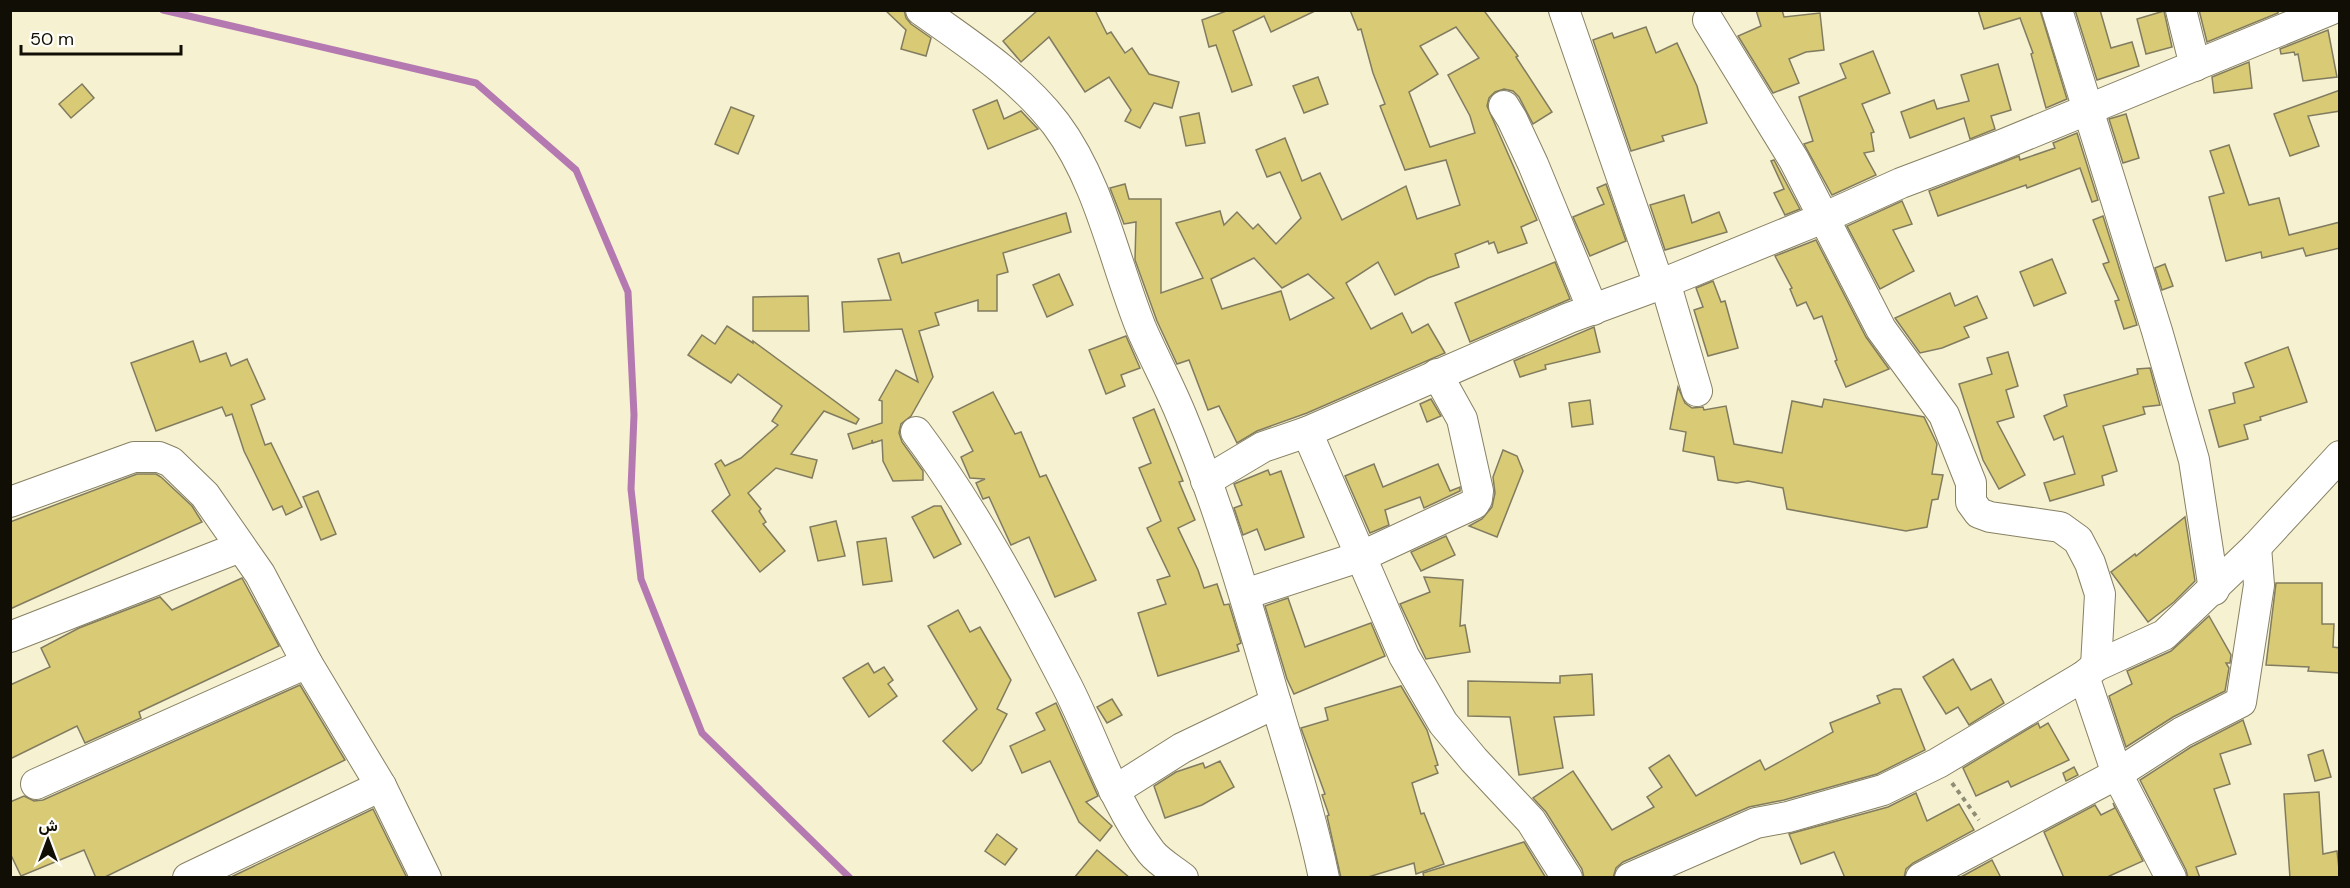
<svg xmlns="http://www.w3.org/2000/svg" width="2350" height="888" viewBox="0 0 2350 888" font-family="'DM Sans',Vazirmatn,sans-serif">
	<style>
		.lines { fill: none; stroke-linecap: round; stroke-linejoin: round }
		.stream { stroke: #b579b1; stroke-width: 7 }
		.building { fill: #d9ca76; stroke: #817c5f; stroke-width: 1.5; fill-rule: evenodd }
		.minor-casing { stroke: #878164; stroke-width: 32 }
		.path { stroke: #908d76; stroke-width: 4; stroke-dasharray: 4.5 4.5; stroke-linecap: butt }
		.minor { stroke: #fff; stroke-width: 30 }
	</style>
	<rect width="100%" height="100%" fill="#f6f1d0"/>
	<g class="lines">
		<path class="stream" d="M163 10 476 83 576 170 628 292 634 415 631 489 641 579 702 733 850 878"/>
	</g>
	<g class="building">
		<path d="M885 10H904L906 18 911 24 931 38 926 56 901 49 906 30Z"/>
		<path d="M1038 10H1095L1107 34 1111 32 1125 53 1132 48 1149 74 1179 82 1172 108 1154 103 1140 128 1125 121 1131 110 1109 77 1085 92 1049 37 1021 62 1003 41Z"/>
		<path d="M1229 10H1317L1271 32 1264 16 1233 31 1252 85 1232 92 1216 45 1209 47 1202 20Z"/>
		<path d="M1350 10H1488L1485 12 1518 56 1516 57 1552 112 1533 124 1519 97 1513 91 1504 89 1495 92 1489 98 1487 106 1537 220 1521 227 1527 243 1498 253 1494 242 1489 244 1488 241 1455 254 1459 267 1428 278 1395 295 1378 262 1346 283 1371 329 1402 313 1412 333 1428 324 1445 353 1307 413 1257 431 1237 443 1219 406 1208 410 1189 360 1177 364 1157 321 1135 260 1136 222 1124 224 1110 188 1125 184 1129 199H1161V293L1203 278 1176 223 1220 211 1224 225 1237 212 1253 229 1258 224 1276 244 1301 218 1280 172 1267 177 1256 150 1285 138 1302 181 1320 173 1342 220 1406 186 1417 219 1460 205 1446 160 1405 170 1380 106 1385 104 1373 73 1361 29 1358 30ZM1456 27 1479 58 1448 75 1470 116 1475 133 1430 147 1409 92 1438 74 1420 46ZM1254 258 1282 288 1308 274 1334 298 1290 320 1281 291 1222 309 1211 279Z"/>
		<path d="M1756 10H1782L1784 17 1820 13 1824 50 1806 52 1789 59 1799 83 1773 93 1738 36 1761 26Z"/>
		<path d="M1978 10H2040L2067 99 2046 108 2031 54 2033 53 2020 18 1984 29Z"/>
		<path d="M2075 10H2100L2111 48 2132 42 2139 66 2097 80Z"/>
		<path d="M2199 10H2278V13L2207 42Z"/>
		<path d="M2164 11 2172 47 2146 54 2137 19Z"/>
		<path d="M1646 27 1656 53 1677 43 1697 86 1707 123 1662 136 1664 141 1631 151 1593 40 1612 33 1614 38Z"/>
		<path d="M2328 30 2337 77 2303 81 2298 54 2295 55 2294 52 2281 54 2280 49Z"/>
		<path d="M1873 51 1890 93 1862 104 1874 132 1871 133 1874 151 1864 153 1876 175 1832 195 1804 144 1813 141 1799 97 1846 78 1840 64Z"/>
		<path d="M2249 62 2252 88 2214 93 2212 77Z"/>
		<path d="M1998 64 2011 110 1991 116 1995 129 1970 139 1964 118 1910 138 1901 112 1934 100 1937 109 1969 101 1961 75Z"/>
		<path d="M1318 77 1328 104 1304 113 1293 86Z"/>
		<path d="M82 84 94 98 71 118 59 104Z"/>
		<path d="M2340 90V111L2308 116 2319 146 2290 156 2274 114Z"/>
		<path d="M997 100 1004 119 1021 111 1038 129 988 149 973 110Z"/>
		<path d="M731 107 754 116 738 154 715 144Z"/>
		<path d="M1199 113 1205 143 1186 146 1180 117Z"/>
		<path d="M2126 114 2139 158 2123 163 2109 119Z"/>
		<path d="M2077 133 2098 200 2092 202 2080 168 2027 188 2026 185 1938 216 1929 191 2019 156 2020 160 2055 148 2053 143Z"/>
		<path d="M2229 145 2249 205 2279 198 2289 235 2340 222V248L2306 256 2303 248 2262 258 2261 252 2226 261 2209 197 2224 193 2210 151Z"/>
		<path d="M1774 160 1800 209 1785 215 1774 193 1784 189 1771 161Z"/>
		<path d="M1606 184 1626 241 1590 256 1573 217 1604 204 1597 188Z"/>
		<path d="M1684 195 1692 223 1719 212 1727 232 1665 250 1650 205Z"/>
		<path d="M1902 201 1912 224 1893 230 1914 271 1880 289 1847 226Z"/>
		<path d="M1066 213 1071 232 1003 253 1008 272 997 275V311H978V300L935 313 939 325 919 331 933 377 911 416 901 424 899 433 902 442 923 471V480L893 481 883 461 882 440 873 443 872 440V443L853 449 848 434 882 423V401L879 400 896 370 918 382 902 329 844 332 842 302 891 300 878 259 899 253 902 263Z"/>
		<path d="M2103 216 2137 325 2124 329 2115 301 2119 300 2103 264 2109 262 2093 220Z"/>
		<path d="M1816 240 1866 337 1889 369 1846 387 1835 361 1837 360 1822 316 1814 319 1806 302 1797 306 1790 289 1792 288 1775 256Z"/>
		<path d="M2052 259 2066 293 2034 306 2020 272Z"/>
		<path d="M1555 262 1570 299 1470 342 1455 303Z"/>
		<path d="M2165 264 2173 286 2162 290 2155 268Z"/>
		<path d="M1059 274 1073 305 1047 317 1033 285Z"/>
		<path d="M1713 281 1721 302 1725 301 1738 348 1708 356 1694 310 1703 307 1696 288Z"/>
		<path d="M1950 293 1955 306 1977 296 1987 318 1964 327 1969 337 1942 348 1920 353 1895 318Z"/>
		<path d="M808 296 809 331H753V297Z"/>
		<path d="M727 326 753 343V341L859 419 856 424 824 411 791 454 817 460 812 478 776 468 748 493 761 509 759 511 766 522 763 524 785 551 760 572 712 511 730 495 715 464 721 460 725 466 741 458 778 425 772 421 782 406 738 374 731 383 688 355 702 335 715 344Z"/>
		<path d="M1594 327 1600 352 1545 365 1546 369 1520 377 1514 361Z"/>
		<path d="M1126 336 1140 368 1121 375 1125 386 1106 394 1089 350Z"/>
		<path d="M193 341 200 362 226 353 231 366 247 359 265 399 251 405 265 445 271 443 302 507 286 515 282 506 273 510 244 451 232 414 226 416 222 407 156 431 131 363Z"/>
		<path d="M2288 347 2307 402 2260 417 2261 420 2244 425 2248 439 2219 447 2209 410 2235 403 2233 393 2254 387 2245 363Z"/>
		<path d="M2008 352 2018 386 2006 390 2014 417 1997 422 2025 475 1999 489 1983 460 1959 384 1992 374 1987 358Z"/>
		<path d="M2150 368 2160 405 2143 407 2145 414 2103 426 2117 471 2102 476 2104 485 2050 501 2044 483 2075 474 2063 436 2054 440 2044 416 2067 406 2064 395 2138 374 2137 369Z"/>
		<path d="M1678 387 1685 403 1692 408 1703 407 1704 410 1726 406 1734 444 1782 453 1792 401 1822 407 1824 399 1924 417 1937 444 1932 474 1943 475 1938 499 1932 500 1927 527 1906 531 1787 509 1783 488 1748 481 1737 483 1718 480 1714 457 1683 451 1686 432 1670 429Z"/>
		<path d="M993 392 1015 434 1021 432 1040 477 1046 475 1096 580 1055 597 1029 537 1011 545 989 497 983 499 976 483 985 479 970 478 961 457 973 451 953 412Z"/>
		<path d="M1431 399 1441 416 1427 422 1420 404Z"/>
		<path d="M1590 400 1593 424 1572 427 1569 403Z"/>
		<path d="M1154 409 1183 481 1179 482 1195 520 1178 528 1198 570 1204 588 1217 584 1224 605 1229 604 1241 643 1237 645 1239 651 1158 676 1138 613 1166 604 1157 580 1170 576 1147 528 1161 521 1139 468 1151 463 1133 418Z"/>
		<path d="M1503 450 1517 456 1523 471 1497 537 1469 526 1482 519 1492 507 1495 493 1493 477Z"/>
		<path d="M1374 464 1383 487 1438 464 1450 491 1460 487V491L1424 508 1420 497 1385 510 1389 525 1370 533 1345 476Z"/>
		<path d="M1268 470 1270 475 1281 471 1304 537 1265 550 1257 529 1243 535 1234 508 1242 505 1234 484Z"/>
		<path d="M137 474H156L161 477 192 506 202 522 10 609V522Z"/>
		<path d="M318 491 336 534 321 540 303 497Z"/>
		<path d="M934 506H941L961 544 934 558 912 517Z"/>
		<path d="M2185 517 2195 581 2174 602 2148 622 2111 572 2135 554 2136 556Z"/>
		<path d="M836 521 845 556 818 561 810 527Z"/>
		<path d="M1446 536 1455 555 1421 571 1411 552Z"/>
		<path d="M886 538 892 581 863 585 857 542Z"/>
		<path d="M1424 577 1463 580 1460 626 1465 625 1470 652 1426 659 1400 604 1430 592Z"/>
		<path d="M242 578 279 646 139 712 141 718 85 743 77 726 10 759V685L50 667 41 648 79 628 160 597 172 610Z"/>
		<path d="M2276 583H2322V624H2334L2333 647 2340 648V673L2308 671 2309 667 2266 665Z"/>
		<path d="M1288 598 1305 647 1371 623 1385 656 1294 694 1287 679 1265 606Z"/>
		<path d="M958 610 970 632 980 627 1011 680 997 709 1007 714 981 763 972 771 943 741 977 709 928 626Z"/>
		<path d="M2209 616 2231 655 2230 663H2226L2229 668 2225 691 2173 717 2126 747 2109 696 2132 684 2127 671 2171 651Z"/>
		<path d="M1953 659 1971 690 1991 679 2004 703 1969 725 1958 707 1946 714 1923 677Z"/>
		<path d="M868 663 874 673 884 667 893 680 888 684 897 696 869 717 843 678Z"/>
		<path d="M1592 674 1594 715 1554 717 1563 768 1519 775 1510 717 1468 716V681L1560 683V676Z"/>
		<path d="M300 685 345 760 103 878H96L84 850 21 876 10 853V802L24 796 34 801 43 800Z"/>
		<path d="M1401 686 1427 730 1438 765 1435 766 1438 773 1412 783 1421 814 1424 813 1444 864 1416 874 1414 863 1365 878H1341L1327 816 1329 815 1322 795 1325 794 1301 728 1328 720 1325 708Z"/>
		<path d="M1894 689H1901L1925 750 1877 774 1784 800 1749 807 1623 862 1616 868 1613 878H1584L1582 869 1546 812 1533 798 1573 771 1612 830 1654 807 1647 797 1662 787 1649 768 1669 755 1696 796 1760 760 1765 770 1833 732 1830 723 1880 703 1877 696Z"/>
		<path d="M1112 699 1122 715 1107 723 1097 707Z"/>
		<path d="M1056 703 1098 796 1086 802 1112 826 1100 841 1079 822 1050 761 1022 773 1010 746 1045 730 1036 713Z"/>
		<path d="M2243 720 2251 744 2220 754 2230 784 2214 789 2236 854 2196 867 2200 878H2188L2186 870 2140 780 2191 747Z"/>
		<path d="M2038 723 2040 728 2048 723 2069 760 2011 787 2008 781 1976 796 1963 768Z"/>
		<path d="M2323 750 2331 777 2315 781 2308 755Z"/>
		<path d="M1220 761 1234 787 1202 805 1165 818 1154 786 1176 772 1203 763 1205 768Z"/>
		<path d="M2074 767 2078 775 2066 781 2063 773Z"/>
		<path d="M2319 792 2323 854 2337 851 2340 878H2290L2284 794Z"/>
		<path d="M1916 793 1927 821 1959 804 1974 830 1913 863 1906 869 1904 878H1845L1834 852 1801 864 1789 834 1888 807Z"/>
		<path d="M2113 803 2143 861 2105 878H2064L2044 832 2095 805 2101 815 2115 808Z"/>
		<path d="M373 809 407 878H229Z"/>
		<path d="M997 834 1017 849 1005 865 985 851Z"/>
		<path d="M1524 842 1546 878H1424L1423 873Z"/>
		<path d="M1097 850 1130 878H1074Z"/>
		<path d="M1992 860 2001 878H1959Z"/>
	</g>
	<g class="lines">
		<defs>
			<g id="minor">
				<path d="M921 10C969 44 1020 77 1056 124 1100 183 1114 261 1141 328 1154 358 1170 387 1182 417 1219 506 1246 600 1273 693 1291 754 1311 815 1324 878"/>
				<path d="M1564 10 1659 285"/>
				<path d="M2057 10 2157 331 2194 460 2214 590"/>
				<path d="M2181 10 2195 66"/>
				<path d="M1708 20 1794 160 1881 329 1944 415 1971 483V502L1979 513 1990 517 2060 527 2078 540 2090 563 2100 594 2096 666"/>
				<path d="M1504 106 1512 119 1533 164 1593 310"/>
				<path d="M1665 282 1697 391"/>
				<path d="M916 432C975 511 1022 599 1067 686 1095 741 1113 802 1151 852 1159 862 1173 870 1183 878"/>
				<path d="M1307 432 1404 656 1443 723 1474 760 1531 821 1567 878"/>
				<path d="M1206 481 1263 447 1307 432 1569 318 1659 285 1823 218 1901 183 1999 146 2330 10"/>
				<path d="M10 502 134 457H159L171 462 205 495 260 574 307 663 381 786 426 878"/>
				<path d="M1245 594 1362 556 1474 504 1477 499 1478 491 1462 419 1437 374"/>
				<path d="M10 637 240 547"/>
				<path d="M2084 676 2117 774 2171 878"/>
				<path d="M36 784 307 663"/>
				<path d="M1114 791 1182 748 1276 703"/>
				<path d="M188 878 381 786"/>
				<path d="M1630 878 1756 823 1788 817 1883 790 1938 763 2084 676 2096 666 2164 635 2256 547 2340 456"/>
				<path d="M1921 878 2117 774 2182 732 2241 702 2259 585 2256 547"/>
			</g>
		</defs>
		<use href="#minor" class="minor-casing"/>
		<path class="path" d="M1952 783 1979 820"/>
		<use href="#minor" class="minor"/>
	</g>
	<rect width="2350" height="888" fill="none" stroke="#110f05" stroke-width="24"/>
	<g transform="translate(48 840)" stroke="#fefdf7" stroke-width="4.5" paint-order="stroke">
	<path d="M0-4.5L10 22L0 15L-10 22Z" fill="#110f05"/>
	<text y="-9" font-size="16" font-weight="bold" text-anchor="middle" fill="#110f05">ش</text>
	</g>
	<path d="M21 45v9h160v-9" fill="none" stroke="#110f05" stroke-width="3"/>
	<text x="30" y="45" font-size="18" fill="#110f05" stroke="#fefdf7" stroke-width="4.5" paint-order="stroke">50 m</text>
</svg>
